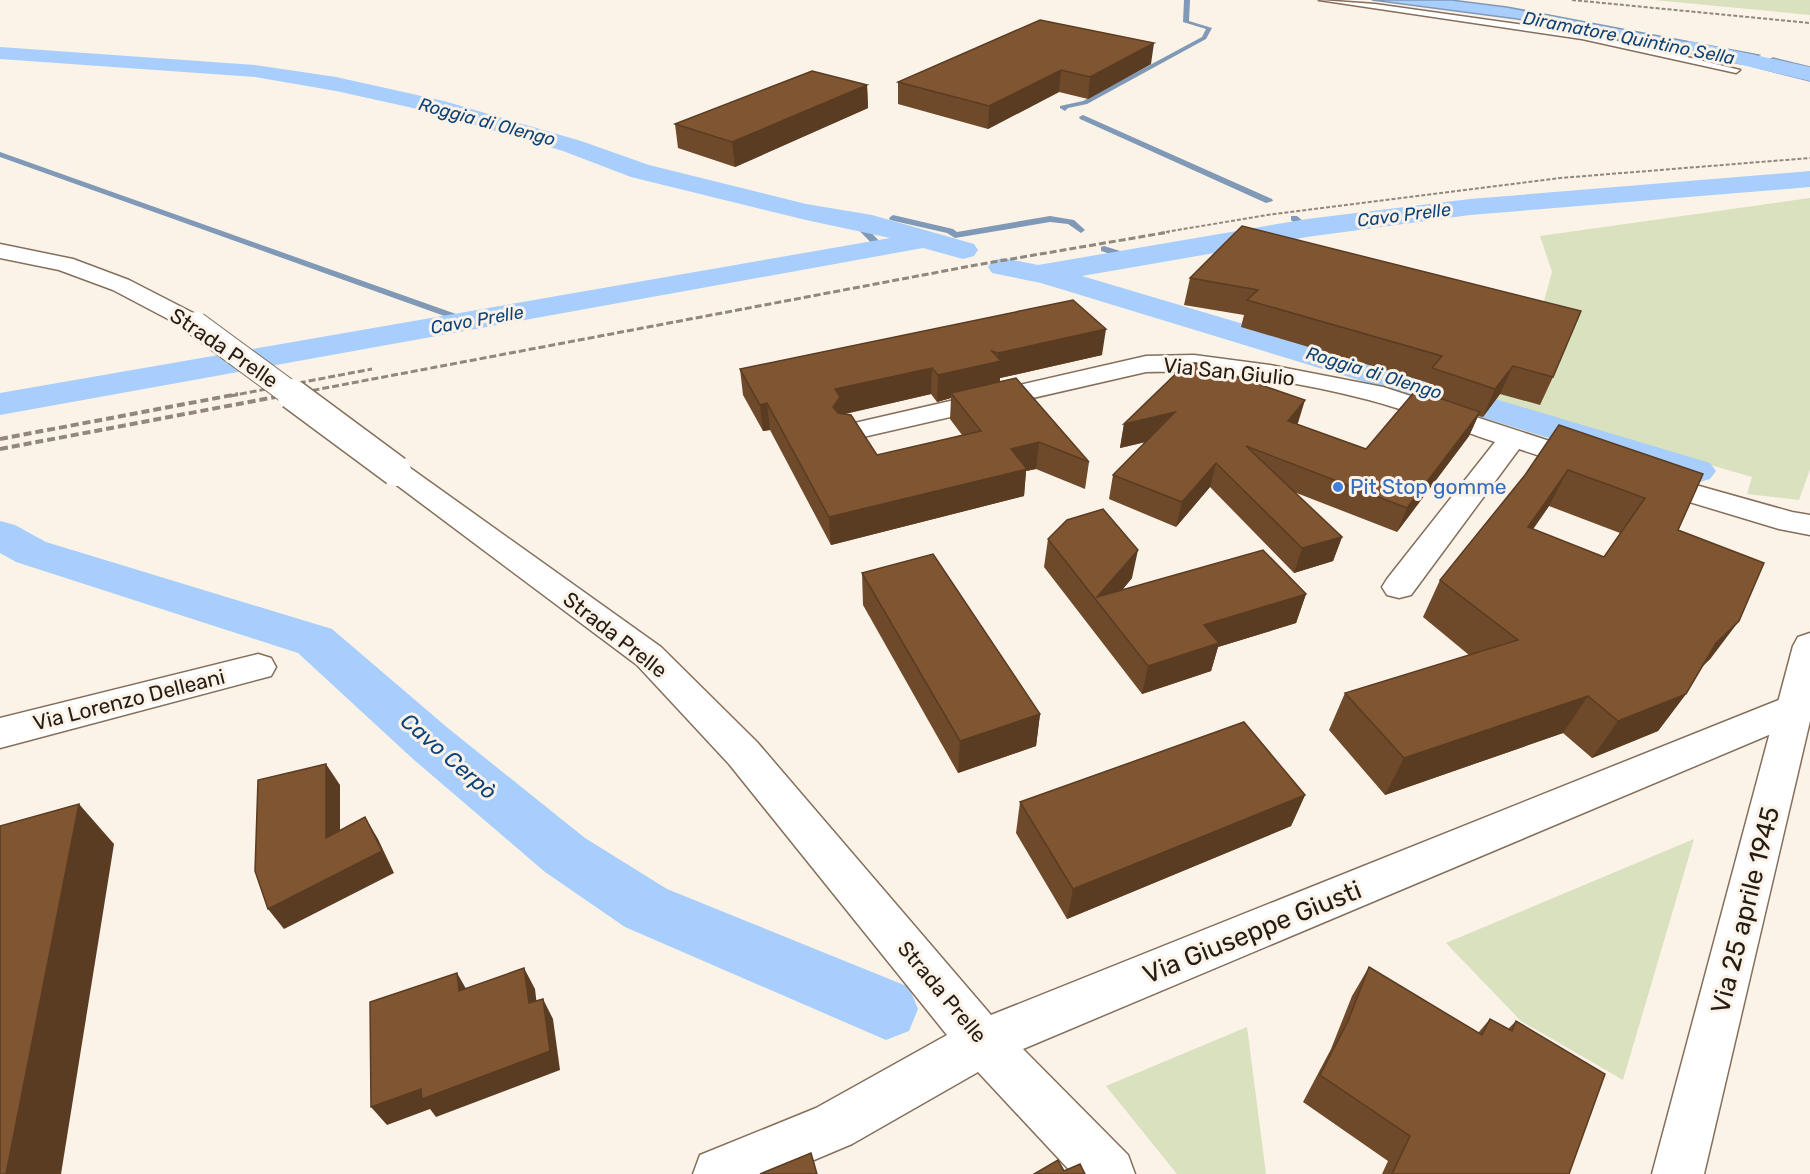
<svg xmlns="http://www.w3.org/2000/svg" width="1810" height="1174" viewBox="0 0 1810 1174" font-family="Rubik,sans-serif">
	<style>
		.green { fill: #d9e1be }
		.water { fill: #a7cefc; stroke: #8099b6; stroke-width: 1.5 }
		.lines { fill: none; stroke-linecap: round; stroke-linejoin: round }
		.stream { fill: #8099b6; fill-rule: evenodd }
		.canal { fill: #a7cefc; fill-rule: evenodd }
		.service-casing { stroke: #856f5b; stroke-width: 3 }
		.minor-casing { stroke: #856f5b; stroke-width: 3 }
		.tertiary-casing { stroke: #856f5b; stroke-width: 3 }
		.service { fill: #fff; fill-rule: evenodd }
		.minor { fill: #fff; fill-rule: evenodd }
		.tertiary { fill: #fff; fill-rule: evenodd }
		.rail-far2 { stroke: #90877e; stroke-width: 2; stroke-dasharray: 4 2; stroke-linecap: butt }
		.rail-far1 { stroke: #90877e; stroke-width: 3; stroke-dasharray: 7 3; stroke-linecap: butt }
		.rail { stroke: #90877e; stroke-width: 4; stroke-dasharray: 8 4; stroke-linecap: butt }
		.minor-bridge-far1-casing { stroke: #856f5b; stroke-width: 26; stroke-linecap: butt }
		.minor-bridge-casing { stroke: #856f5b; stroke-width: 33; stroke-linecap: butt }
		.minor-bridge-far1 { stroke: #fff; stroke-width: 24 }
		.minor-bridge { stroke: #fff; stroke-width: 30 }
		.wall { fill: #6e492a; fill-rule: evenodd }
		.shaded-wall { fill: #5a3c22 }
		.building { fill: #805531; stroke: #5a3c22; stroke-width: 1.5; fill-rule: evenodd }
		.shop-dot { fill: #3f7fe0; stroke: #fbf2e8; stroke-width: 2 }
		.labels { text-anchor: middle; stroke-width: 6; stroke-linejoin: round; paint-order: stroke }
		.far-water-label { font-size: 18px; font-style: italic; fill: #0d4379; stroke: #fbf2e8 }
		.street-label { font-size: 21px; fill: #251c14; stroke: #fbf2e8 }
		.shop-label { font-size: 21px; fill: #366cbe; stroke: #fbf2e8; text-anchor: start }
		.water-label { font-size: 22px; font-style: italic; fill: #0d4379; stroke: #fbf2e8 }
		.near-street-label { font-size: 26px; fill: #251c14; stroke: #fbf2e8 }
	</style>
	<rect width="100%" height="100%" fill="#fbf2e8"/>
	<g class="green">
		<path d="M1654 0H1810V15Z"/>
		<path d="M1810 198V469L1799 500 1747 494 1752 477 1462 393 1467 384 1539 405 1536 330 1552 272 1540 236Z"/>
		<path d="M1694 839 1623 1080 1521 1021 1446 943Z"/>
		<path d="M1247 1027 1266 1174H1177L1106 1086Z"/>
	</g>
	<g class="water">
		<path d="M1372 0H1451L1507 7 1759 55 1741 64 1517 19Z"/>
		<path d="M1773 58 1810 67V81L1755 67Z"/>
	</g>
	<g class="lines">
		<g class="stream">
			<path d="M1184 0H1190L1189 21 1212 28 1206 39 1087 104 1068 108 1065 111 1060 108V106L1083 101 1202 37 1206 29 1183 22Z"/>
			<path d="M1083 115 1272 199 1273 201 1266 203 1080 119 1079 117Z"/>
			<path d="M0 152 470 319 472 321 464 323 0 157Z"/>
			<path d="M893 215 953 229 957 232 1050 216 1074 220 1085 230 1081 233 1068 224 1050 222 955 238 947 233 890 220 889 218Z"/>
			<path d="M1291 216H1297L1311 228 1304 230 1291 220Z"/>
			<path d="M852 219H858L884 246V250H878L852 223Z"/>
			<path d="M1104 246 1133 255 1135 257 1130 260 1101 251V247Z"/>
		</g>
		<g class="canal">
			<path d="M1690 41 1810 67V81L1683 51 1680 47 1683 43Z"/>
			<path d="M0 47 255 65 336 77 444 101 581 141 649 165 806 204 872 215 974 244 978 250 974 256 963 259 923 248 0 415V393L890 238 806 220 631 177 563 151 431 112 336 91 255 77 0 59Z"/>
			<path d="M1810 171V187L1470 215 1307 237 1082 276 1710 463 1716 471 1710 479 1696 483 1041 283 992 273 988 267 992 261 1003 258 1038 265 1307 219 1470 199Z"/>
			<path d="M0 521 15 525 46 542 332 629 449 729 585 838 667 889 909 987 918 1009 909 1031 886 1040 625 927 545 872 413 759 298 653 16 562 0 553Z"/>
		</g>
		<defs>
			<path id="service" d="M1319 0 1375 4 1531 26 1634 44 1740 70 1736 73 1582 39Z"/>
			<g id="minor">
				<path d="M0 244 73 259 129 280 205 319 208 324 205 329 196 331 187 329 113 290 59 270 0 258Z"/>
				<path d="M1194 355 1270 365 1383 387 1596 456 1600 462 1596 468 1586 471 1519 449 1411 595 1399 598 1387 595 1382 587 1387 579 1495 442C1453 428 1411 411 1369 400 1297 381 1220 370 1146 372L850 440 840 438 836 432 840 426 850 424 1146 356Z"/>
				<path d="M396 462 406 465 661 647 757 742 991 1015 1781 699 1794 695 1807 699 1810 704 1807 719 1023 1049 1128 1155 1135 1174H1073L978 1072 852 1144 781 1174H693L700 1155 816 1108 947 1035 729 764 637 665 386 477 381 471 386 465Z"/>
				<path d="M1653 473 1792 512 1810 515V535L1779 529 1643 488 1638 482 1643 476Z"/>
				<path d="M258 654 271 658 276 667 271 676 0 748V718Z"/>
			</g>
			<path id="tertiary" d="M1810 633V721L1704 1174H1652L1793 646 1798 637Z"/>
		</defs>
		<use href="#service" class="service-casing"/>
		<use href="#minor" class="minor-casing"/>
		<use href="#tertiary" class="tertiary-casing"/>
		<use href="#service" class="service"/>
		<use href="#minor" class="minor"/>
		<use href="#tertiary" class="tertiary"/>
		<g class="rail-far2">
			<path d="M1572 0 1810 23"/>
			<path d="M1160 233 1267 215 1560 178 1810 158"/>
		</g>
		<g class="rail-far1">
			<path d="M230 396 372 369"/>
			<path d="M283 396 976 265 1169 232"/>
		</g>
		<g class="rail">
			<path d="M0 439 238 394"/>
			<path d="M0 449 291 394"/>
		</g>
		<defs>
			<path id="minor-bridge-far1" d="M196 324 294 396"/>
			<path id="minor-bridge" d="M292 394 396 471"/>
		</defs>
		<use href="#minor-bridge-far1" class="minor-bridge-far1-casing"/>
		<use href="#minor-bridge" class="minor-bridge-casing"/>
		<use href="#minor-bridge-far1" class="minor-bridge-far1"/>
		<use href="#minor-bridge" class="minor-bridge"/>
	</g>
	<g class="wall">
		<path d="M1151 64 1088 99 1059 92 988 129 898 104V82Z"/>
		<path d="M867 85 868 108 735 167 678 148 675 124Z"/>
		<path d="M1242 226 1553 377 1540 405 1500 394 1483 417 1478 416 1469 436 1397 532 1294 492 1342 537 1333 561 1294 573 1210 487 1176 527 1109 499 1113 475 1146 442 1120 448 1124 424 1298 423 1297 424 1366 449 1422 393 1426 382 1241 327 1244 315 1184 305 1190 278Z"/>
		<path d="M1073 300 1102 355 1000 378V382L1089 462 1085 489 1036 469 1026 471 1024 496 831 545 770 430 763 431 743 395 740 369ZM931 394 937 402 951 398 950 419 962 435 877 455 843 414Z"/>
		<path d="M1559 425 1703 474 1678 530 1711 658 1702 667 1686 694 1658 731 1592 758 1563 733 1385 795 1329 730 1345 693 1469 655 1423 617 1440 580 1525 475ZM1549 506 1620 533 1604 557 1533 529Z"/>
		<path d="M1048 539 1132 578 1122 590 1306 594 1296 623 1218 647 1211 671 1142 694 1044 567Z"/>
		<path d="M862 573 1040 714 1036 746 958 773 863 605Z"/>
		<path d="M1305 795 1291 826 1067 919 1016 833 1020 802Z"/>
		<path d="M1369 967 1478 1033 1490 1019 1508 1029 1516 1021 1569 1174H1382L1388 1161 1303 1102 1331 1049 1352 996Z"/>
	</g>
	<g class="shaded-wall">
		<path d="M1154 43 1151 64 1088 99 1090 77Z"/>
		<path d="M1061 70 1059 92 988 129 989 106Z"/>
		<path d="M867 85 868 108 735 167 732 142Z"/>
		<path d="M1106 329 1102 355 1000 378 999 387 951 393V398L937 402 938 375 998 362V353Z"/>
		<path d="M1513 366 1500 394 1483 417 1495 389Z"/>
		<path d="M932 368 931 394 841 415V424L833 407 835 389Z"/>
		<path d="M1305 400 1298 423 1281 444 1288 421Z"/>
		<path d="M767 403 770 430 763 431 760 405Z"/>
		<path d="M1175 412 1170 436 1120 448 1124 424Z"/>
		<path d="M1480 412 1469 436 1397 532 1407 508Z"/>
		<path d="M1039 442 1036 469 1026 471 1024 496 831 545 829 517 1011 449Z"/>
		<path d="M1216 463 1210 487 1176 527 1182 502Z"/>
		<path d="M1568 470 1549 506 1509 564 1528 527Z"/>
		<path d="M1342 537 1333 561 1294 573 1302 548Z"/>
		<path d="M1138 550 1132 578 1105 611 1097 597Z"/>
		<path d="M1306 594 1296 623 1218 647 1211 671 1142 694 1148 666 1204 625Z"/>
		<path d="M1739 621 1711 658 1688 680 1716 643Z"/>
		<path d="M1686 694 1658 731 1592 758 1618 721Z"/>
		<path d="M1588 696 1563 733 1385 795 1404 758Z"/>
		<path d="M1040 714 1036 746 958 773 960 741Z"/>
		<path d="M326 764 340 785V859L326 838Z"/>
		<path d="M1305 795 1291 826 1067 919 1073 889Z"/>
		<path d="M79 804 114 844 61 1174H6Z"/>
		<path d="M365 817 378 839 394 873 284 929 268 909Z"/>
		<path d="M524 968 535 989 539 1023 529 1003Z"/>
		<path d="M457 973 469 994 459 991Z"/>
		<path d="M543 999 553 1019 560 1070 436 1117 430 1109 387 1125 371 1107Z"/>
	</g>
	<g class="building">
		<path d="M1040 20 1154 43 1090 77 1061 70 989 106 898 82Z"/>
		<path d="M812 71 867 85 732 142 675 124Z"/>
		<path d="M1242 226 1581 311 1553 377 1513 366 1495 389 1432 368 1442 356 1247 300 1258 290 1190 278Z"/>
		<path d="M1073 300 1106 329 998 353 992 351 1001 361 938 375 932 368 835 389 840 397 833 407 838 413 851 415 877 455 981 431 951 393 1016 378 1089 462 1039 442 1011 449 1027 469 829 517 767 403 760 405 740 369Z"/>
		<path d="M1187 363H1196L1305 400 1288 421 1366 449 1416 390 1480 412 1407 508 1246 446 1342 537 1302 548 1216 463 1182 502 1113 475 1175 412 1124 424Z"/>
		<path d="M1559 425 1703 474 1678 530 1764 563 1739 621 1716 643 1686 694 1618 721 1588 696 1404 758 1345 693 1518 640 1440 580 1525 475ZM1568 470 1645 498 1604 557 1528 527Z"/>
		<path d="M1103 509 1138 550 1097 597 1263 550 1306 594 1204 625 1219 643 1148 666 1048 539 1067 520Z"/>
		<path d="M933 554 1040 714 960 741 862 573Z"/>
		<path d="M1244 722 1305 795 1073 889 1020 802Z"/>
		<path d="M326 764V838L365 817 382 851 268 909 255 871 258 780Z"/>
		<path d="M79 804 6 1174H0V826Z"/>
		<path d="M1369 967 1482 1035 1490 1019 1512 1031 1516 1021 1605 1074 1569 1174H1392L1410 1136 1320 1075 1348 1021Z"/>
		<path d="M524 968 529 1003 543 999 550 1051 422 1099 421 1089 371 1107 370 1002 457 973 459 991Z"/>
		<path d="M811 1153 817 1174H760Z"/>
		<path d="M1058 1160 1064 1171 1080 1164 1085 1174H1034Z"/>
	</g>
	<circle class="shop-dot" cx="1338" cy="487" r="6"/>
	<g class="labels">
		<g class="far-water-label">
			<text transform="translate(1629 38) rotate(11)" y="6">Diramatore Quintino Sella</text>
			<text transform="translate(487 122) rotate(15)" y="6">Roggia di Olengo</text>
			<text transform="translate(1404 215) rotate(-7)" y="6">Cavo Prelle</text>
			<text transform="translate(477 320) rotate(-10)" y="6">Cavo Prelle</text>
			<text transform="translate(1374 373) rotate(17)" y="6">Roggia di Olengo</text>
		</g>
		<g class="street-label">
			<text transform="translate(224 348) rotate(34)" y="7">Strada Prelle</text>
			<text transform="translate(1229 372) rotate(6)" y="7">Via San Giulio</text>
			<text transform="translate(615 635) rotate(38)" y="7">Strada Prelle</text>
			<text transform="translate(129 700) rotate(-14)" y="7">Via Lorenzo Delleani</text>
			<text transform="translate(942 992) rotate(50)" y="7">Strada Prelle</text>
		</g>
		<g class="shop-label">
			<text x="1350" y="494">Pit Stop gomme</text>
		</g>
		<g class="water-label">
			<text transform="translate(449 756) rotate(41)" y="8">Cavo Cerpò</text>
		</g>
		<g class="near-street-label">
			<text transform="translate(1745 910) rotate(-76)" y="9">Via 25 aprile 1945</text>
			<text transform="translate(1252 932) rotate(-22)" y="9">Via Giuseppe Giusti</text>
		</g>
	</g>
</svg>
